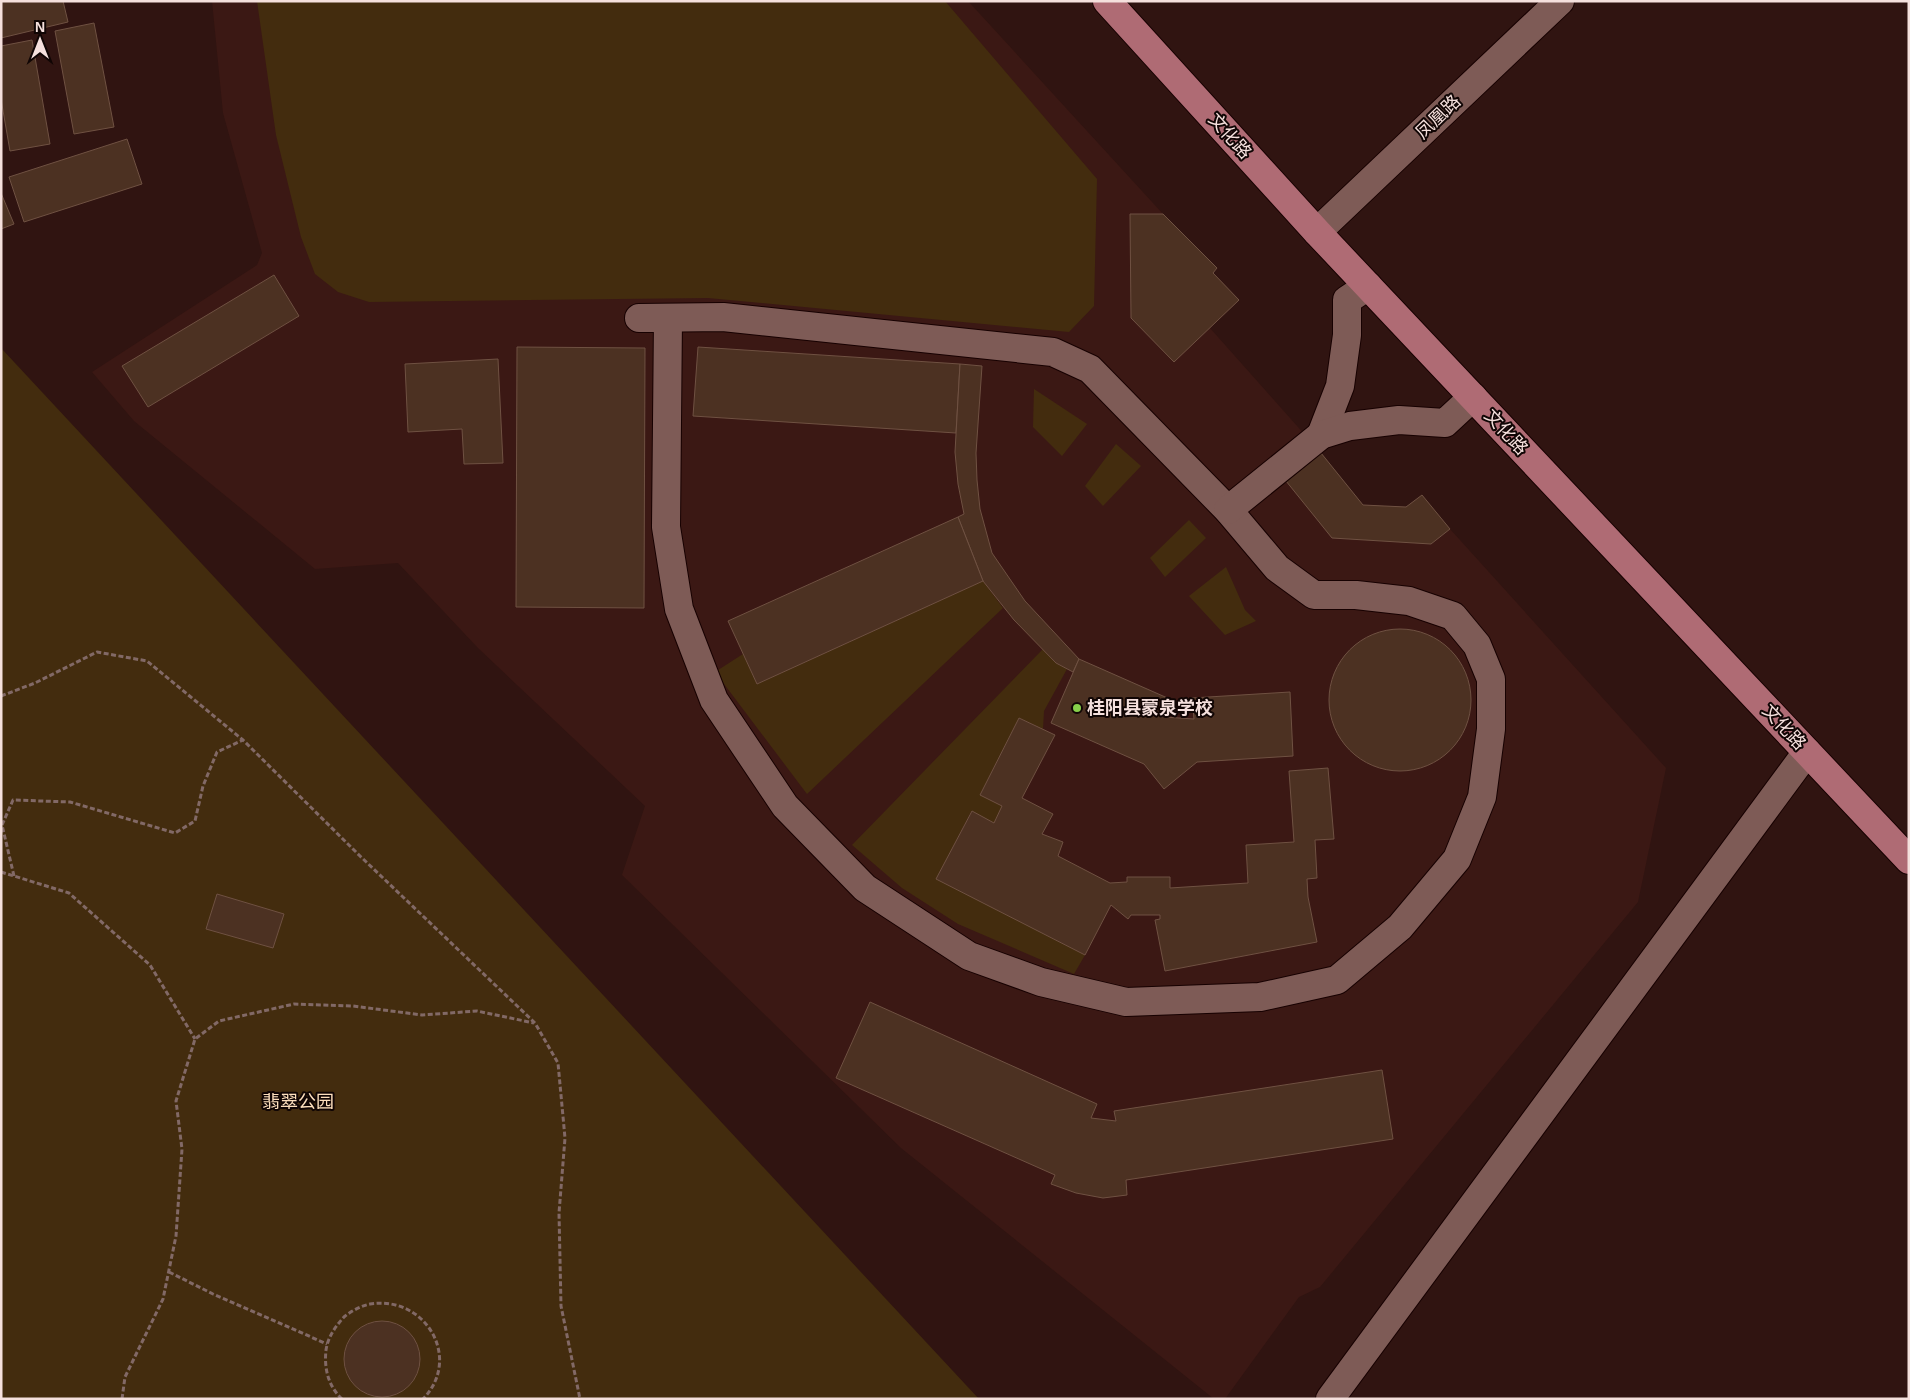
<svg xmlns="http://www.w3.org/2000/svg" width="1910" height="1400" viewBox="0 0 1910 1400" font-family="Helvetica,'Noto Sans SC',sans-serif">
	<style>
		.built { fill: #3b1814 }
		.green { fill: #432c0e }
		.building { fill: #4c3122; stroke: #6f5142 }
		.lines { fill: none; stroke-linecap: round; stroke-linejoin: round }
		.minor-casing { stroke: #170101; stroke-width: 30 }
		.major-casing { stroke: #170101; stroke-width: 30 }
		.path { stroke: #826966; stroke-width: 3; stroke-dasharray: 5 2.5; stroke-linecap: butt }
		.minor { stroke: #7e5b56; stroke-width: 28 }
		.major { stroke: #af6b74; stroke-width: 28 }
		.poi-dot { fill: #87cf4a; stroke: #100504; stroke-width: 2 }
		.labels { text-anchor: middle; stroke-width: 4; stroke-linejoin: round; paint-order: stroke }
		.street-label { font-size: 18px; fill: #f5e0dd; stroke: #100504 }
		.poi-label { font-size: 18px; font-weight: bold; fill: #f5e0dd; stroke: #100504; text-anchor: start }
		.park-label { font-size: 18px; fill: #fddfbd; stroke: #100504 }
	</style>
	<rect width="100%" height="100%" fill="#301411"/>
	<path class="built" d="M212 1H968L1163 214 1217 268 1213 273 1239 300 1210 328 1321 453 1363 505 1406 507 1422 495 1450 529 1666 768 1638 902 1320 1287 1299 1297 1225 1399H1214L901 1148 622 875 645 806 478 648 398 563 315 569 134 421 92 372 257 265 262 253 223 113Z"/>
	<g class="green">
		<path d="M257 1H945L1097 179 1094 306 1069 332 708 298 369 302 338 292 315 274 301 237 276 135Z"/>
		<path d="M1 348 979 1399H1Z"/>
		<path d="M1034 389 1087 424 1062 456 1033 427Z"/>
		<path d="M1116 444 1141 466 1103 506 1085 486Z"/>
		<path d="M1189 520 1206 538 1165 577 1150 558Z"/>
		<path d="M1226 567 1245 610 1256 621 1225 635 1189 596Z"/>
		<path d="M983 581 1003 608 807 794 715 672 743 654 757 684Z"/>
		<path d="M1043 649 1056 663 1067 669 1044 711 1043 729 1019 718 980 795 1002 806 994 823 971 812 937 878 1085 955 1074 974 958 924 902 888 852 845Z"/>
	</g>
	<g class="building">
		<path d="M1 1H63L68 22 1 38Z"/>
		<path d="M94 23 114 127 74 134 55 31Z"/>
		<path d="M32 40 50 144 10 151 1 99V46Z"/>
		<path d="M127 139 142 184 24 222 9 177Z"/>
		<path d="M1 193 14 224 1 229Z"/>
		<path d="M1130 214H1163L1217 268 1213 273 1239 300 1174 362 1131 318Z"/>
		<path d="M274 275 299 316 148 407 122 366Z"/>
		<path d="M517 347 645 348 644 608 516 607Z"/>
		<path d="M698 347 960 364 956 433 693 416Z"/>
		<path d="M498 359 503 463 464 464 462 429 408 432 405 364Z"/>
		<path d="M960 364 982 366 976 453 977 480 980 509 992 553 1025 601 1079 659 1073 672 1056 663 1014 620 983 581 958 517 964 514 958 484 955 452Z"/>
		<path d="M1321 453 1363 505 1406 507 1422 495 1450 529 1431 544 1332 538 1286 481Z"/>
		<path d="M958 517 983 581 757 684 728 621Z"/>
		<circle cx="1400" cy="700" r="71"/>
		<path d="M1079 659 1172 700 1164 717 1194 719 1192 698 1290 692 1293 756 1197 762 1164 789 1144 764 1051 723Z"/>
		<path d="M1019 718 1055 735 1022 798 1053 814 1042 834 1063 842 1058 856 1110 883 1127 882V877H1170V888L1248 883 1246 845 1294 842 1289 771 1328 768 1334 839 1315 840 1317 878 1307 879 1308 897 1317 942 1165 971 1155 920 1160 919V915H1131L1128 919 1111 905 1085 955 936 879 972 811 994 823 1002 806 980 795Z"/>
		<path d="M217 894 284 914 273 948 206 929Z"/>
		<path d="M870 1002 1097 1104 1091 1118 1116 1121 1114 1111 1382 1070 1393 1139 1126 1180 1127 1195 1103 1198 1076 1193 1051 1184 1055 1175 836 1078Z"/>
		<circle cx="382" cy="1359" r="38"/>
	</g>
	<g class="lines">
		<defs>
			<g id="minor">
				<path d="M1317 232 1560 1"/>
				<path d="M639 318 723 317 1053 352 1090 369 1228 510 1277 568 1314 595H1356L1409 601 1453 616 1477 645 1491 679V729L1482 797 1457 859 1400 927 1337 980 1260 997 1126 1002 1041 982 969 956 865 888 785 806 714 700 679 609 666 527 668 318"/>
				<path d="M1321 435 1340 386 1347 335V300L1368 286"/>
				<path d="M1228 510 1321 435 1350 426 1399 420 1445 423 1473 397"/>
				<path d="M1330 1399 1807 752"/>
			</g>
			<path id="major" d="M1107 1 1317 232 1909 860"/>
		</defs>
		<use href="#minor" class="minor-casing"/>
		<use href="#major" class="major-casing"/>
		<g class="path">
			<path d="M1 696 35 683 97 652 147 661 243 740 360 856 535 1023 558 1063 565 1138 559 1213 561 1306 580 1399"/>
			<path d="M1 872 69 893 150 965 195 1039"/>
			<path d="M14 876 2 825 13 800 70 802 175 833 195 821 203 786 217 752 243 740"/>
			<path d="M169 1272 213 1294 327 1344"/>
			<path d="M122 1399 125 1377 163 1299 176 1236 182 1149 176 1101 195 1039 219 1021 294 1004 353 1006 422 1015 477 1011 534 1023"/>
			<path d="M342 1399C328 1386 324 1368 326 1350 328 1337 335 1327 344 1317 351 1311 361 1306 370 1304 425 1295 463 1358 423 1399"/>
		</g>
		<use href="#minor" class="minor"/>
		<use href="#major" class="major"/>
	</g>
	<circle class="poi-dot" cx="1077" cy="708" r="5"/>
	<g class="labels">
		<g class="street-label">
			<text transform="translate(1438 117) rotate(-44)" y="6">凤凰路</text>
			<text transform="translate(1230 136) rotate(48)" y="6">文化路</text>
			<text transform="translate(1506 432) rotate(47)" y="6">文化路</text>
			<text transform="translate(1784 727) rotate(47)" y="6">文化路</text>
		</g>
		<g class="poi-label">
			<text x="1087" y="714">桂阳县蒙泉学校</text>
		</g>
		<g class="park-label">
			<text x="298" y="1108">翡翠公园</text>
		</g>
	</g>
	<rect width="1910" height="1400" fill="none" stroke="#f5e0dd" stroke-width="5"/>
	<g transform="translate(40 40)" stroke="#100504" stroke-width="4" paint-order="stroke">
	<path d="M0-4L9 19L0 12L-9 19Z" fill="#f5e0dd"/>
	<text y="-8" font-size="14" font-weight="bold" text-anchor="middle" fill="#f5e0dd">N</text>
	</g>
</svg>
